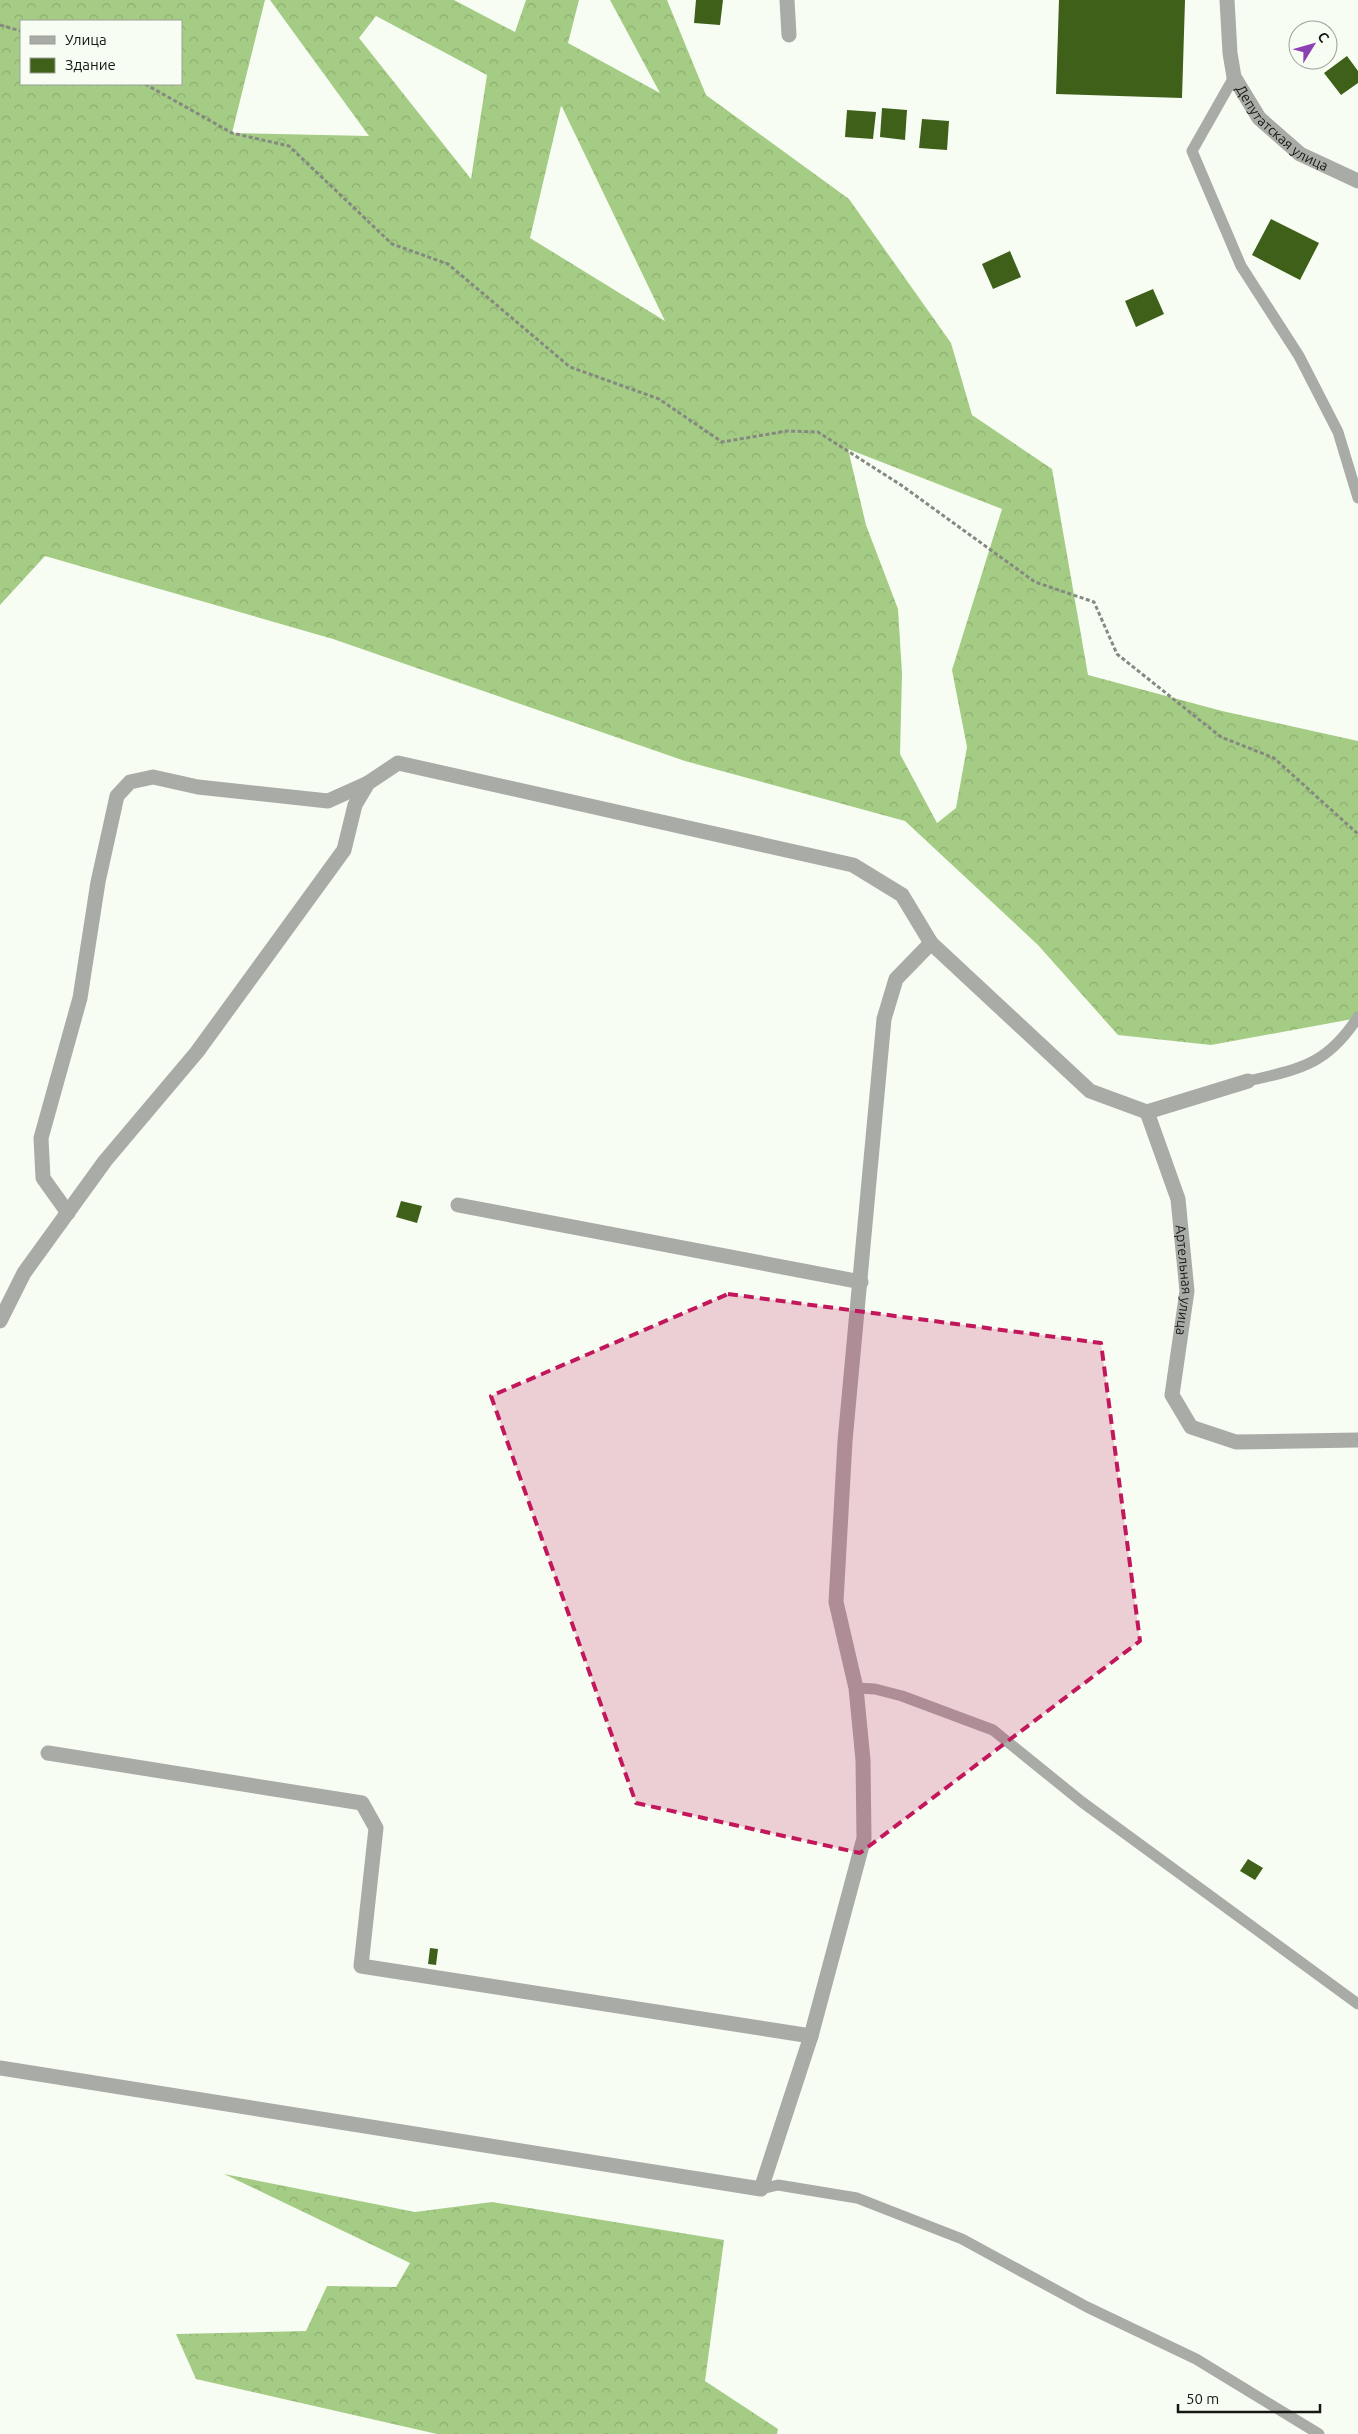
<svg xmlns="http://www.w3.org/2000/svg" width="1358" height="2434" viewBox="0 0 1358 2434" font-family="Ubuntu,sans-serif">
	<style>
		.forest { fill: url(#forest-crowns); fill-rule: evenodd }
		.building { fill: #3e6019 }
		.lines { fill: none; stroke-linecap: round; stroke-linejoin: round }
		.path { stroke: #858982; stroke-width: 3; stroke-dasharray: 4 2.5; stroke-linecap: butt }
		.service { stroke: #a9aba7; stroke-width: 11 }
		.minor { stroke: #a9aba7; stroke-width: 15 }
		.tertiary { stroke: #a9aba7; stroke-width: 15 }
		.marked { fill: #c2185b; fill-opacity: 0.2; stroke: #c2185b; stroke-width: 4; stroke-dasharray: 10 6; stroke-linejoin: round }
		.labels { text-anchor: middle; stroke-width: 5; stroke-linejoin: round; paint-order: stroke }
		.street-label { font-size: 14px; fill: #151713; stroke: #f7fdf3 }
	</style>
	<defs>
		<pattern id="forest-crowns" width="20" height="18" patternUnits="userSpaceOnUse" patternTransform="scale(1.25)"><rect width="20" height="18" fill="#a5cc84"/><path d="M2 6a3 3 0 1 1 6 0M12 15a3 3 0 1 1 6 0" fill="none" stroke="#8dae71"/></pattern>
	</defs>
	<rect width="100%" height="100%" fill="#f7fdf3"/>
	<g class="forest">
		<path d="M0 0H265L232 133 369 136 270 0H454L515 32 526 0H579L568 43 660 93 610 0H667L706 95 849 199 951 343 972 415 1052 469 1088 675 1222 711 1358 741V1018L1211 1045 1118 1035 1038 945 905 821 685 761 333 639 45 556 0 605ZM376 16 487 75 471 179 359 38ZM21 21H181V84H21ZM561 106 562 107 665 321 530 238ZM848 449 1002 509 952 670 967 747 956 808 937 823 900 754 902 673 898 609 866 525Z"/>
		<path d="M224 2174 415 2212 492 2202 724 2240 705 2381 778 2429 777 2434H437L196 2379 176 2334 306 2331 327 2286 396 2287 410 2263Z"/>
	</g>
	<g class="building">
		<path d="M696 0H723L720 25 694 23Z"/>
		<path d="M1059 0H1185L1182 98 1056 94Z"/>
		<path d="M1347 56 1358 71V83L1341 95 1324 73Z"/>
		<path d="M882 108 907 110 905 140 880 137Z"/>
		<path d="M847 110 876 112 873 139 845 137Z"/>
		<path d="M922 119 949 121 947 150 919 148Z"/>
		<path d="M1271 219 1319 243 1300 280 1252 255Z"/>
		<path d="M1010 251 1021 277 993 289 982 264Z"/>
		<path d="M1153 289 1164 314 1136 327 1125 301Z"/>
		<path d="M401 1201 422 1206 417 1223 396 1217Z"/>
		<path d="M1248 1859 1263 1868 1255 1880 1240 1871Z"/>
		<path d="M430 1948 438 1949 436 1965 428 1964Z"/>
	</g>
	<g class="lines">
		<g class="path">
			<path d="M0 25 21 31"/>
			<path d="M145 84 232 133 289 146 392 244 448 264 570 367 659 399 722 442 787 431 818 432 901 485 1035 582 1094 602 1117 654 1221 737 1274 758 1358 834"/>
		</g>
		<g class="service">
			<path d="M1234 77 1192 151 1241 266 1299 356 1338 432 1358 498"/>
			<path d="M1248 1081C1300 1069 1327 1065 1358 1017"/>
			<path d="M856 1688 875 1689 902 1696 993 1730 1082 1802 1358 2004"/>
			<path d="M761 2189 778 2185 857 2198 962 2239 1087 2307 1196 2359 1319 2434"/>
		</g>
		<g class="minor">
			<path d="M787 0 789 35"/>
			<path id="s1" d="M1147 1112 1178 1199 1187 1291 1172 1395 1191 1427 1236 1442 1358 1440"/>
			<path d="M458 1205 861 1282"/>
			<path d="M68 1213 43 1178 41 1138 80 998 98 882 117 796 130 782 153 777 198 787 328 801 368 783"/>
			<path d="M0 1321 24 1273 105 1161 197 1052 344 850 355 805 368 783 398 763 853 865 902 895 931 943 1090 1091 1147 1112 1248 1081"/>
			<path d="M48 1753 362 1803 376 1828 361 1966 811 2036"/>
			<path d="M0 2068 761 2189 811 2036 864 1838 863 1760 856 1688 836 1602 845 1441 884 1019 896 979 931 943"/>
		</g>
		<path class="tertiary" id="s2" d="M1227 0 1230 53 1234 77 1259 118 1300 154 1358 181"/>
	</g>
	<path class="marked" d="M728 1294 1101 1343 1140 1641 860 1853 636 1803 491 1396Z"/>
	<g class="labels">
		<g class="street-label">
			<text dy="5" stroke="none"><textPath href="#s2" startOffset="149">Депутатская улица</textPath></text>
			<text dy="5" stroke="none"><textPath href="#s1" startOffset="174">Артельная улица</textPath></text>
		</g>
	</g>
	<rect x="20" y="20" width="162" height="65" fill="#f7fdf3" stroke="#9da199"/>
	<rect x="30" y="36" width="25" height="8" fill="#a9aba7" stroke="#9da199"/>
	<text x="65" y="45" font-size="15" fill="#151713">Улица</text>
	<rect x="30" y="58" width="25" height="15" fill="#3e6019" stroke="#9da199"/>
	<text x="65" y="70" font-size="15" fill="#151713">Здание</text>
	<g transform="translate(1313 45) rotate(53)"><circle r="24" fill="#f7fdf3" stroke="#9da199"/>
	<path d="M0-4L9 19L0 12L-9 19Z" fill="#8b41b3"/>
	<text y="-8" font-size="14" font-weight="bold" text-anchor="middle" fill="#151713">С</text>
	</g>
	<path d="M1178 2404v8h142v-8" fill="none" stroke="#151713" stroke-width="2.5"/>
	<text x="1186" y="2404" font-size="15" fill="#151713" stroke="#f7fdf3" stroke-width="4" paint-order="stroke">50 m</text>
</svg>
